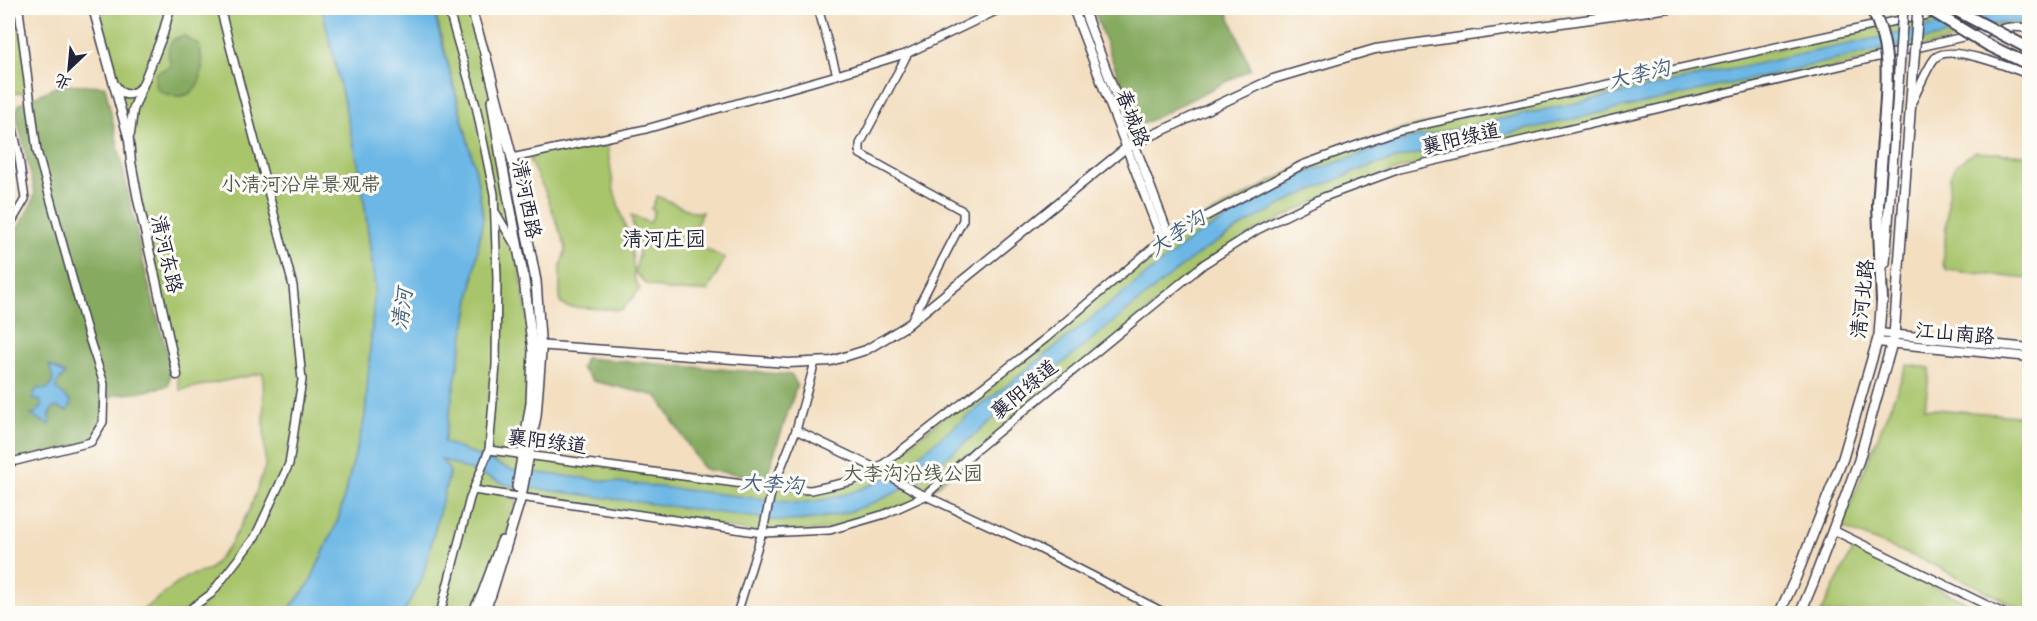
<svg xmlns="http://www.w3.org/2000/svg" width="2037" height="621" viewBox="0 0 2037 621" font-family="'Gochi Hand','LXGW WenKai TC',sans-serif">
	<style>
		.industrial { fill: #cec1b9 }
		.green { fill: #a8c56c; stroke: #657454; stroke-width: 1.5 }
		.forest { fill: #86aa60; stroke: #54664e; stroke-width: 1.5 }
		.water { fill: #6cb7e5; stroke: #476c90; stroke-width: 1.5 }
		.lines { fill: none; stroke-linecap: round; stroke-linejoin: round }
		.minor-casing { stroke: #413e4f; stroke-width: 10 }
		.tertiary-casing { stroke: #413e4f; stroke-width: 11 }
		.secondary-casing { stroke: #413e4f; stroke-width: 12 }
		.trunk-casing { stroke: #413e4f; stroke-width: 14 }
		.minor { stroke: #fff; stroke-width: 7 }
		.tertiary { stroke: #fff; stroke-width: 8 }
		.secondary { stroke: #fff; stroke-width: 9 }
		.trunk { stroke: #fff; stroke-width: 10 }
		.secondary-bridge-casing { stroke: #413e4f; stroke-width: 12; stroke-linecap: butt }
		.trunk-bridge-casing { stroke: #413e4f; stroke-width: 14; stroke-linecap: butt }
		.secondary-bridge { stroke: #fff; stroke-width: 9 }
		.trunk-bridge { stroke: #fff; stroke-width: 10 }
		.labels { text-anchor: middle; stroke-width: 6; stroke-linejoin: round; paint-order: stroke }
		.street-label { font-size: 20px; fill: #22223b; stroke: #fdfcf7 }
		.park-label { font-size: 20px; fill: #515b4c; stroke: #fdfcf7 }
		.water-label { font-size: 21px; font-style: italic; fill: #405e7f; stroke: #fdfcf7 }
		.neighbourhood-label { font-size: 21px; fill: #22223b; stroke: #fdfcf7 }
	</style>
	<rect width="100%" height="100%" fill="#fdfcf7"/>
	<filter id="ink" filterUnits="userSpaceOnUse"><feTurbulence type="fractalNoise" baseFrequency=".0167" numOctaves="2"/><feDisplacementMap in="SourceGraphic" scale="12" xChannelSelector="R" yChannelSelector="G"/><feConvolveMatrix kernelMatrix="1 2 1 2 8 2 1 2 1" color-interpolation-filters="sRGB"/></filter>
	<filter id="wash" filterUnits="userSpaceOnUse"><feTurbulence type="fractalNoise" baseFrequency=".008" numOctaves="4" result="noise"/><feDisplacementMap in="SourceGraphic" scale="24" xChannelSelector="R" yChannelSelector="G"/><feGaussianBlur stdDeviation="1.35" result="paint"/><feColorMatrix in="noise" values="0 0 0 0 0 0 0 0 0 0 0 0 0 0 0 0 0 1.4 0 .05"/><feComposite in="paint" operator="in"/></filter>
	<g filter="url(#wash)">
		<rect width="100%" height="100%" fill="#f3dec0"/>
		<path class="industrial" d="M1520 8H1598L1525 13Z"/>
		<g class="green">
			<path d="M93 8H323L361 176 375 287 365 417 338 520 309 584 286 613H139L186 577 210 569 229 546 250 509 265 467 263 373 180 390 129 140Z"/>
			<path d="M434 8H471L485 54 533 351 523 454 811 490 852 481 877 469 1045 339 1162 240 1302 165 1399 130 1966 8H2029V28L2010 27 1400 169 1324 197 1257 230 1204 264 925 496 885 514 830 530 762 533 496 493 518 500 487 595 477 613 403 614 422 579 439 459 468 312 483 216 476 172Z"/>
			<path d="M19 10 29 91 8 95V13Z"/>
			<path d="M606 138 614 191 631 245 635 281 640 289 622 310 567 307 560 303V269L566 248 545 191 530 162 532 153Z"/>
			<path d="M1974 152 2029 155V279L1947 270 1943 264 1950 177 1956 165Z"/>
			<path d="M657 196 693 212H702L690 241 692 243 725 258 708 291H671L646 284 635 272 639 254 631 215 650 223 655 211 651 209Z"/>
			<path d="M1907 365 1930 368 1925 408 2029 417V613L1930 563 1841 527Z"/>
			<path d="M1854 548 1989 613H1821Z"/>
		</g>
		<g class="forest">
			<path d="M1093 8H1226L1251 69 1137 127Z"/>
			<path d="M184 36 199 45C207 78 198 108 159 91L155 84 156 73 171 66C167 53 166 38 184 36Z"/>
			<path d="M62 84 105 86 146 275 171 367 168 386 137 393 113 395 104 404 103 422 91 442 8 463V245L32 203 35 193 16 114 19 104Z"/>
			<path d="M585 358 792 375 797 385 766 478 707 470 702 467 657 396 593 381 581 368Z"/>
		</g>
		<g class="water">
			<path d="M322 8H433L476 172 483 216 468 312 444 442 512 470 798 503C838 500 871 488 905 466L1194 237 1306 173 1400 141 2006 10H2029V22L2001 23 1403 157 1364 168 1296 197 1244 225 1209 247 1190 260 916 482C872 506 835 521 783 521L508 485 441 459 450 471 422 579 403 613 286 614 309 584 338 520 365 417 375 287 361 176Z"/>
			<path d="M49 365 65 374 57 383 56 389 70 401 71 404 67 411 57 407 53 408 49 415 50 425 31 415 38 411 42 406 40 400H32L37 388C58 394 53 375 49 365Z"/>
		</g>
	</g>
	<g filter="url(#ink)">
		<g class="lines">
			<defs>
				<g id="minor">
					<path d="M818 8 837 75"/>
					<path d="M8 13 19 10 37 151 88 335 104 384 103 422 91 442 8 463"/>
					<path d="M908 53 860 144V154L963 211V220L911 321"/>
					<path d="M1913 100C1918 90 1928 66 1935 58 1949 43 2012 68 2030 75"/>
					<path d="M8 107 18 151 25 199 8 228"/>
					<path d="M512 158 646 129 837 75 908 53 1002 8"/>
					<path d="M496 213 515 245"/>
					<path d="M796 430 815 362"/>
					<path d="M489 450 773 488 811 490 852 481 877 469 1045 339 1162 240 1302 165 1399 130 1890 22 1964 8"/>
					<path d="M473 490 762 533 830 530 885 514 925 496 976 450 1204 264 1257 230 1324 197 1400 169 1980 33 2010 27 2030 28"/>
					<path d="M1833 530 2005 614"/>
					<path d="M183 614 211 594 255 537 289 464 302 380 293 286 220 8"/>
					<path d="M440 614 470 498 489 450 496 365 497 278 494 194 476 106 448 8"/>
					<path d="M737 614 764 526 771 493 796 430 877 469 915 491 1036 547 1167 614"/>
				</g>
				<g id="tertiary">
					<path d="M93 8 129 140 131 162 138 200 177 375"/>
					<path d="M471 8 485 54"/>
					<path d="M1073 8 1162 240"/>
					<path d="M1083 8 1169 236"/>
					<path d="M116 86C122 96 130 97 139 89"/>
					<path d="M130 134 133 110 163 34 170 8"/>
					<path d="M1879 333 2030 348"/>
					<path d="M1877 342 2030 357"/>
					<path d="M536 345 788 363 831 361 866 350 906 326 1127 147 1273 79 1375 49 1670 8"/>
				</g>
				<g id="secondary">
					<path d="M492 101 502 163 524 280 533 351 531 403 517 487"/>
					<path d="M1885 263 1899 71"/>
					<path d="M472 614 482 595 502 541"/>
					<path d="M482 614 491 595 521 497 536 416 541 352 536 281 512 158 485 54"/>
					<path d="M1779 614 1796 577 1843 458 1879 335 1882 295"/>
					<path d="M1800 614 1813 583 1859 460 1894 336 1913 72"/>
				</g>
				<path id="trunk" d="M1878 205 1882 301"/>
			</defs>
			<use href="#minor" class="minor-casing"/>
			<use href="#tertiary" class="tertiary-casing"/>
			<use href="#secondary" class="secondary-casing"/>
			<use href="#trunk" class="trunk-casing"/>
			<use href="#minor" class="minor"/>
			<use href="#tertiary" class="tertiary"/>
			<use href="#secondary" class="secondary"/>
			<use href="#trunk" class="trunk"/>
			<defs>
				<g id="secondary-bridge">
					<path d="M1899 71 1903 8"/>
					<path d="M1913 72 1918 8"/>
				</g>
				<g id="trunk-bridge">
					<path d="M1871 8C1892 44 1887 86 1884 126 1882 152 1880 179 1878 205"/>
					<path d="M1927 8 1988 45 2030 65"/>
					<path d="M1952 8 2030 49"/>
				</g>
			</defs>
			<use href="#secondary-bridge" class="secondary-bridge-casing"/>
			<use href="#trunk-bridge" class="trunk-bridge-casing"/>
			<use href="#secondary-bridge" class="secondary-bridge"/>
			<use href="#trunk-bridge" class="trunk-bridge"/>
		</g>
	</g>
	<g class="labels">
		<g class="street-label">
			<text transform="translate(1133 118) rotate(69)" y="7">春城路</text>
			<text transform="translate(1461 138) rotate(-13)" y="7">襄阳绿道</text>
			<text transform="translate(527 199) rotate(79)" y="7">清河西路</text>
			<text transform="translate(167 254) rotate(77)" y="7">清河东路</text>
			<text transform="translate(1862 299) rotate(-84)" y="7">清河北路</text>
			<text transform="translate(1955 333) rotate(5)" y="7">江山南路</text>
			<text transform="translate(1024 389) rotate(-40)" y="7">襄阳绿道</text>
			<text transform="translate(547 441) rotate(7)" y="7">襄阳绿道</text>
		</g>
		<g class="park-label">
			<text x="301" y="191">小清河沿岸景观带</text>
			<text x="913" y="480">大李沟沿线公园</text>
		</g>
		<g class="water-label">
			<text transform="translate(1639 74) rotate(-13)" y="7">大李沟</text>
			<text transform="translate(1177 233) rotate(-34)" y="7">大李沟</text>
			<text transform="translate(402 309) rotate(-82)" y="7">清河</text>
			<text transform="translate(772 484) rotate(4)" y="7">大李沟</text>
		</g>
		<g class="neighbourhood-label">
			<text x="664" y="246">清河庄园</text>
		</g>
	</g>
	<rect width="2037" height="621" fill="none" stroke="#fdfcf7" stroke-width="30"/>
	<g transform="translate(69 69) rotate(206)" stroke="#fdfcf7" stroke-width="4.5" paint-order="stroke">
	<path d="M0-4.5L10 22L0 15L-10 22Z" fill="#22223b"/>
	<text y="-9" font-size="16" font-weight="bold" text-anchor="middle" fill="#22223b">北</text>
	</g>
</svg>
